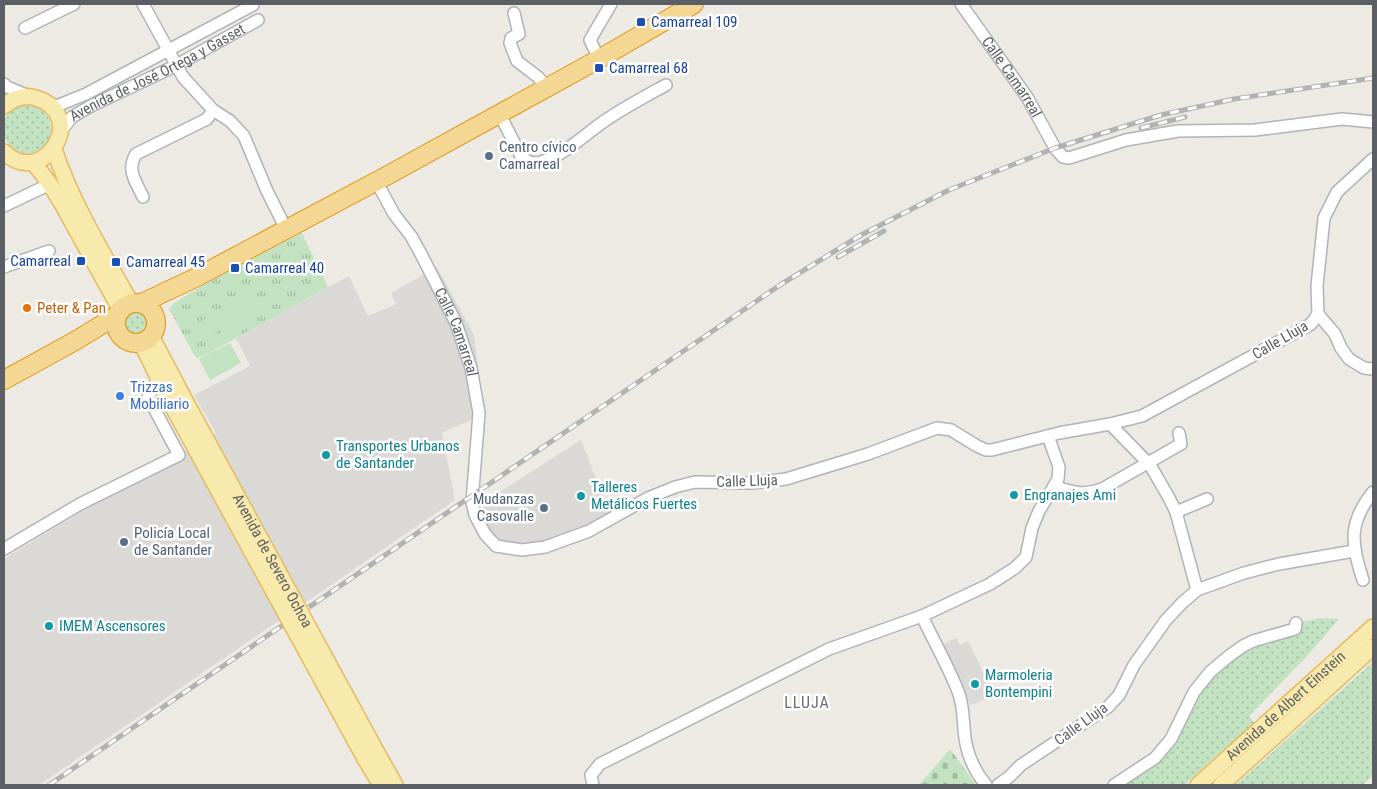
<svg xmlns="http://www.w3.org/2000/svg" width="1377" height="789" viewBox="0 0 1377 789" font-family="'Roboto Condensed',sans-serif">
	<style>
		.industrial { fill: #dbd9d5 }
		.grass { fill: url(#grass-dots) }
		.cemetery { fill: url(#cemetery-stones) }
		.park { fill: url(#park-tufts) }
		.pitch { fill: #c2e2c1 }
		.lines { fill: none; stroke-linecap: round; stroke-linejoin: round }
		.minor-casing { stroke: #b0b3b7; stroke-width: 14 }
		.major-casing { stroke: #e5bb62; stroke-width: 18 }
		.highway-casing { stroke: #dd9512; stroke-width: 20 }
		.minor { stroke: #fff; stroke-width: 11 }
		.major { stroke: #f8e9ac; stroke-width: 15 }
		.highway { stroke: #f4d792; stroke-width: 18 }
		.rail-casing { stroke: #b1b2b2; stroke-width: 5 }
		.rail { stroke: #fff; stroke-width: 3; stroke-dasharray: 9; stroke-linecap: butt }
		.major-bridge-casing { stroke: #e5bb62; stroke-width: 18; stroke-linecap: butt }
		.major-bridge { stroke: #f8e9ac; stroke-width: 15 }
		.transit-dot { fill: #1a4fb4; stroke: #fff; stroke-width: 2 }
		.service-dot { fill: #5c6f8a; stroke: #fff; stroke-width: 2 }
		.food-dot { fill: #e8710a; stroke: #fff; stroke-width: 2 }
		.shop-dot { fill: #3f7fe0; stroke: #fff; stroke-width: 2 }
		.culture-dot { fill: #0f9aa8; stroke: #fff; stroke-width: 2 }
		.labels { text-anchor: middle; stroke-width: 5; stroke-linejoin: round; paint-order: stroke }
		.transit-label { font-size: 15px; fill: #164399; stroke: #fff; text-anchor: start }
		.street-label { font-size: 15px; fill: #5b5e62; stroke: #fff }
		.service-label { font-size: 15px; fill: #4e5e75; stroke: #fff; text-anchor: start }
		.food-label { font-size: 15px; fill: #c56008; stroke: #fff; text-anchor: start }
		.shop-label { font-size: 15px; fill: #366cbe; stroke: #fff; text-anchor: start }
		.culture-label { font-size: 15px; fill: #0d838f; stroke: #fff; text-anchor: start }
		.neighbourhood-label { font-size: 16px; letter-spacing: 1px; fill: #6c7074; stroke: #fff }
	</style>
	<defs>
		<pattern id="grass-dots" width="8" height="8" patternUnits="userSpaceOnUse" patternTransform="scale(1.25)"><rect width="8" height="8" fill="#c2e2c1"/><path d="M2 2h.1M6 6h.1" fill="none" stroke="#a1baa0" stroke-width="1.8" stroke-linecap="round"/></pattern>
		<pattern id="cemetery-stones" width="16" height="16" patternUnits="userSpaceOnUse" patternTransform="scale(1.25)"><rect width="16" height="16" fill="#c2e2c1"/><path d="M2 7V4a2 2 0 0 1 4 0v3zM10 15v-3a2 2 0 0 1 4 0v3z" fill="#a1baa0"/></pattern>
		<pattern id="park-tufts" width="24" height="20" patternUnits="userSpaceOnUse" patternTransform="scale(1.25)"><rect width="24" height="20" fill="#c2e2c1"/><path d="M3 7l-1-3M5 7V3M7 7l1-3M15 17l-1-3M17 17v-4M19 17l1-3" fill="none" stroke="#a1baa0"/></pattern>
	</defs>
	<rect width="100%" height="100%" fill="#eceae3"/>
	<g class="industrial">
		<path d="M437 267 474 335 484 414 442 433 455 500 39 785H4V559L77 514 216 433 194 395 250 366 236 338 349 276 368 316 396 304 391 293Z"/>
		<path d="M581 440 610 515 577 530 538 543 516 544 496 540 488 532 478 506Z"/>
		<path d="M956 638 960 645 968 641 995 696 970 705 942 645Z"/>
	</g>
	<g class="grass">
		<circle cx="27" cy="129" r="24"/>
		<circle cx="136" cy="323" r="13"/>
		<path d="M1321 618 1339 619 1308 655 1249 716 1254 723 1184 785H1121L1159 759 1205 685 1225 664 1245 652 1289 635 1300 633 1303 622Z"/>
		<path d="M1373 662V776L1362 785H1236Z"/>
	</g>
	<path class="cemetery" d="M950 749 976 785H919Z"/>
	<path class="park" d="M302 233 328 287 204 356 196 358 169 309 174 303 205 284Z"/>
	<g class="pitch">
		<path d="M256 292 264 306 212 335 203 320Z"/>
		<path d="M230 343 241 363 210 380 199 359Z"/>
	</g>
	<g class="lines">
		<defs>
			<g id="minor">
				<path d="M143 4 183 77 213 110 230 121 244 136 267 191 286 229"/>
				<path id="s1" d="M961 4 1027 97 1055 148 1063 157 1069 158 1126 140 1178 131 1255 130 1342 119 1373 122"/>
				<path d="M514 13 519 34 511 38 510 43 517 61 538 77 546 87"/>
				<path d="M25 28 74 4"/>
				<path d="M599 59 590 40 611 4"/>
				<path d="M4 84 7 87 29 96"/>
				<path d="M54 107 86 94 253 5"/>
				<path d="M499 113 521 156C527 162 532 164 541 162 566 155 588 131 609 118 627 106 646 96 666 85"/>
				<path id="s2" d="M61 131 72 117 91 106 175 66 258 20"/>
				<path id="s3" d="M376 181 394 214 411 236 421 254 456 323 471 368 479 413 472 502 475 515 485 534 496 546 522 550 545 547 589 531 648 498 675 487 695 482 752 483 786 479 868 454 937 428 951 430 977 446 986 450H992L1059 433 1110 424 1142 416 1311 324 1318 314 1317 286 1324 218 1337 192 1373 159"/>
				<path d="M143 197C136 182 126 170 136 154L207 119 213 110"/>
				<path d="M4 206 50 184"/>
				<path d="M4 267 49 251"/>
				<path d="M1318 314 1335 334 1341 348 1349 359 1364 368 1373 369"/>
				<path d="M1110 424 1150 465 1168 496 1176 512 1197 590"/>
				<path d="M1054 486C1071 492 1084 496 1102 489L1181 444 1179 433"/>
				<path d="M1176 512 1207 499"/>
				<path d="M4 549 80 504 179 455 148 397 158 379"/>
				<path d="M1363 580C1351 544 1348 523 1373 492"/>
				<path d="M922 616C934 642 949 667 959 694 963 706 963 716 964 728 965 750 972 768 986 785"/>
				<path d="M593 785 591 775 600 764 829 649 922 616 990 584 1015 568 1026 557 1032 528 1039 511 1058 479 1059 467 1048 436"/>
				<path d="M998 785 1009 777 1021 765 1108 707 1119 695 1134 665 1166 620 1182 603 1197 590 1244 573 1279 564 1354 551"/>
				<path d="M1114 785 1155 758 1171 739 1194 692 1210 672 1229 656 1243 646 1253 641 1295 629 1296 623"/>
			</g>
			<g id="major">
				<path d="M4 106C14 98 24 94 36 98 90 115 43 190 4 152"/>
				<path d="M54 149C72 203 103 254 131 303"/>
				<path d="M33 162 50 184 61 202 120 309"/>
				<path d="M151 336 181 393"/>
				<path d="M141 342 169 400"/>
				<path d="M376 751 395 785"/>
				<path d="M364 757 381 785"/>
				<path id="s4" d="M1198 785 1373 627"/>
				<path d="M1221 785 1373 647"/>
			</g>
			<g id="highway">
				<path d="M142 303 197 277 390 174 599 59 694 4"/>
				<circle cx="136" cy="323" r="20"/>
				<path d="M4 380 75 341 116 316"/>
			</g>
		</defs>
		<use href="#minor" class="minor-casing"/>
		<use href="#major" class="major-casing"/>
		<use href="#highway" class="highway-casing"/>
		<use href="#minor" class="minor"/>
		<use href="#major" class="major"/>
		<use href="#highway" class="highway"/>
		<defs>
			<g id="rail">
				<path d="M1141 128 1185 117"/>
				<path d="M838 257 884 231"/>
				<path d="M49 785 780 285 861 235 949 190 1055 148 1161 115 1234 99 1373 78"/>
			</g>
		</defs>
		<use href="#rail" class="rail-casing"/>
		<use href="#rail" class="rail"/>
		<defs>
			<g id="major-bridge">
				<path id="s5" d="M181 393 376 751"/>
				<path d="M169 400 364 757"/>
			</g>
		</defs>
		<use href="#major-bridge" class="major-bridge-casing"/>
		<use href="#major-bridge" class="major-bridge"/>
	</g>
	<g class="transit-dot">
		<rect x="636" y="17" width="10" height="10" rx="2.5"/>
		<rect x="594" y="63" width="10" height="10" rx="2.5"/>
		<rect x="76" y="256" width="10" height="10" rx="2.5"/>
		<rect x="111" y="257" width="10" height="10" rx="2.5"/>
		<rect x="230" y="263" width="10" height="10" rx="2.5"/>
	</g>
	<g class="service-dot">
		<circle cx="489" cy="156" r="5"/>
		<circle cx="544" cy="508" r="5"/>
		<circle cx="124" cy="542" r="5"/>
	</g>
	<circle class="food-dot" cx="27" cy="308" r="5"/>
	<circle class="shop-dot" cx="120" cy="396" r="5"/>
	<g class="culture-dot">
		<circle cx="326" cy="455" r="5"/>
		<circle cx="1014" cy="495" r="5"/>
		<circle cx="581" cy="496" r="5"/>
		<circle cx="49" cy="626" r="5"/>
		<circle cx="975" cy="684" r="5"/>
	</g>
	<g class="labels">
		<g class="transit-label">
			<text x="651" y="27">Camarreal 109</text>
			<text x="609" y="73">Camarreal 68</text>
			<text x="71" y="266" text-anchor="end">Camarreal</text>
			<text x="126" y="267">Camarreal 45</text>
			<text x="245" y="273">Camarreal 40</text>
		</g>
		<g class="street-label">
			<text dy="5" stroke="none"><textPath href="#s2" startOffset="114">Avenida de José Ortega y Gasset</textPath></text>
			<text dy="5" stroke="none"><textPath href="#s1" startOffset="89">Calle Camarreal</textPath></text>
			<text dy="5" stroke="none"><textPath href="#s3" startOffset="172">Calle Camarreal</textPath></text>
			<text transform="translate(1280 340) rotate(-30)" y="5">Calle Lluja</text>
			<text transform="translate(747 481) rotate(-2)" y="5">Calle Lluja</text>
			<text dy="5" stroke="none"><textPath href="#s5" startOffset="191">Avenida de Severo Ochoa</textPath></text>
			<text dy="5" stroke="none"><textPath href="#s4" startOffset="118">Avenida de Albert Einstein</textPath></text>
			<text transform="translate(1081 724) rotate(-36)" y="5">Calle Lluja</text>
		</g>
		<g class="service-label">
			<text x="499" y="152">Centro cívico<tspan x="499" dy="17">Camarreal</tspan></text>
			<text x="534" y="504" text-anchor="end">Mudanzas<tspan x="534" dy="17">Casovalle</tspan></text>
			<text x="134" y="538">Policía Local<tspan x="134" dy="17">de Santander</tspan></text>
		</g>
		<g class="food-label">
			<text x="37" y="313">Peter &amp; Pan</text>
		</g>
		<g class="shop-label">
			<text x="130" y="392">Trizzas<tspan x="130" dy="17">Mobiliario</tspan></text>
		</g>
		<g class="culture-label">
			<text x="336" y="451">Transportes Urbanos<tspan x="336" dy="17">de Santander</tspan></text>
			<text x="591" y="492">Talleres<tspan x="591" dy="17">Metálicos Fuertes</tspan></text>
			<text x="1024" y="500">Engranajes Ami</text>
			<text x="59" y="631">IMEM Ascensores</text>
			<text x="985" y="680">Marmoleria<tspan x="985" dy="17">Bontempini</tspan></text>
		</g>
		<g class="neighbourhood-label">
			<text x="807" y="708">LLUJA</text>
		</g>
	</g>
	<rect width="1377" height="789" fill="none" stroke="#5b5e62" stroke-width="10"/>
</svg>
